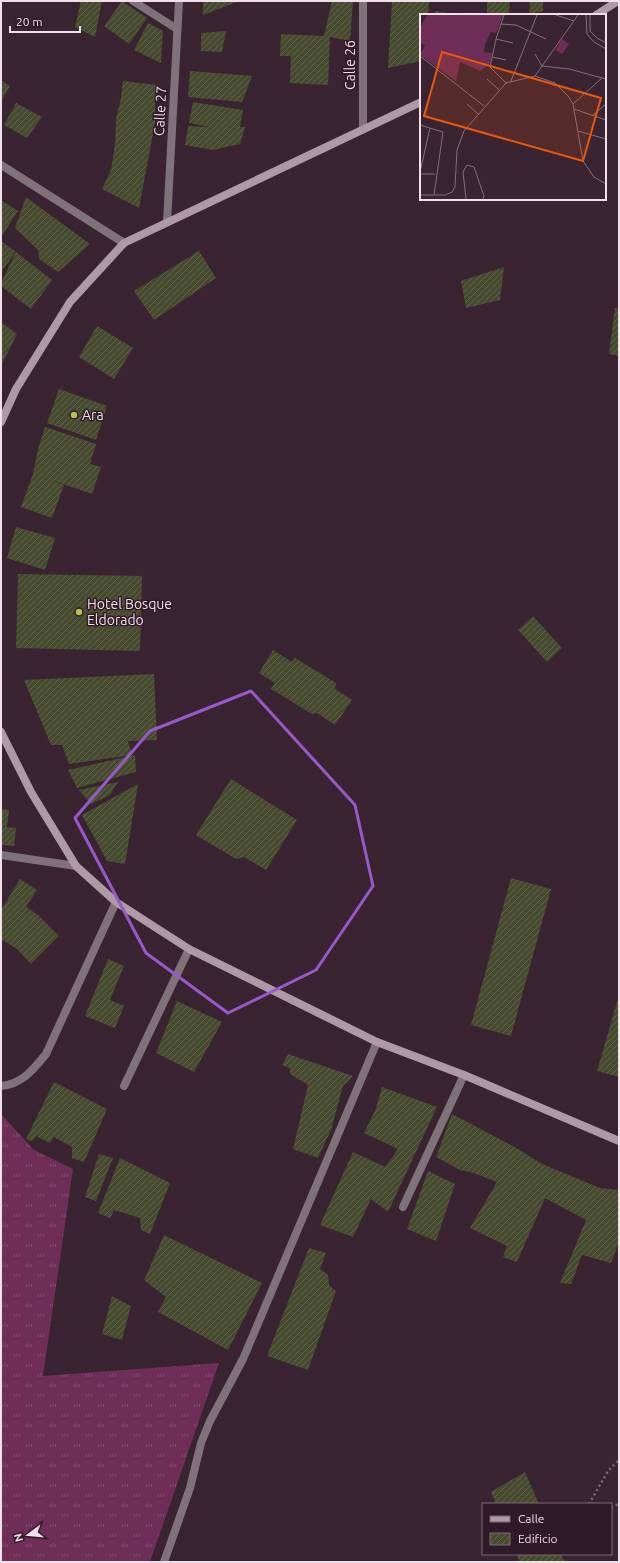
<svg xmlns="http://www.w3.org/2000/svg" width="620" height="1563" viewBox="0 0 620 1563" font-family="Ubuntu,sans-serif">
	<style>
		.grass { fill: url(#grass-tufts) }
		.building { fill: url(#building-hatch) }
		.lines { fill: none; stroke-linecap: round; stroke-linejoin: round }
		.path { stroke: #7e6975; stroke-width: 2.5; stroke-dasharray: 2 3; stroke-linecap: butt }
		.minor { stroke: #7f7279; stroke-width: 8 }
		.secondary { stroke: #ae99a5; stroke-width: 8 }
		.marked { fill: none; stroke: #9859ca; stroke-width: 3; stroke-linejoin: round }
		.poi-dot { fill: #b3c24b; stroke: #311a28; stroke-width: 1.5 }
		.labels { text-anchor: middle; stroke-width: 3; stroke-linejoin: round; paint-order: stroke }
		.street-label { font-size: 14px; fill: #f0e0e9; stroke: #311a28 }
		.poi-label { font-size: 14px; fill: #f0e0e9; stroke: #311a28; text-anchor: start }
		.inset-road { fill: none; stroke: #836f7b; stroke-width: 1 }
		.view { fill: #e8590c; fill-opacity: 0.15; stroke: #e8590c; stroke-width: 2 }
		.inset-edge { fill: none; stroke: #f0e0e9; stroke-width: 2 }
	</style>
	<defs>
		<pattern id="grass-tufts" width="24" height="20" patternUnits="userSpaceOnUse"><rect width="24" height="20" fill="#6e2e57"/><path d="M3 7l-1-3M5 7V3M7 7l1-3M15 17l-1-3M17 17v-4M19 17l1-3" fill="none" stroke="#834c6f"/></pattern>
		<pattern id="building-hatch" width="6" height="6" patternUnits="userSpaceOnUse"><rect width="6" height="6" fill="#464a2f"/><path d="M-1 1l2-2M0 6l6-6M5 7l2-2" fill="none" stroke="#61644d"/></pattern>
	</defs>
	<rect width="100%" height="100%" fill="#3b2432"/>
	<path class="grass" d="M1 1114 34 1150 73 1169 43 1376 219 1363 150 1562H1Z"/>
	<g class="building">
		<path d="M81 1H102L95 37 75 27Z"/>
		<path d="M122 1 147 18 129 44 104 26Z"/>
		<path d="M203 1H239L203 15Z"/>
		<path d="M332 1H353L350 41 330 37 328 85 290 83 291 56H280L281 34 324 36Z"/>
		<path d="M392 1H429L428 15H421V61L388 68Z"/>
		<path d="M487 1H510L509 15H487Z"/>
		<path d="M530 1H543V11L529 15Z"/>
		<path d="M435 11 449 13V15H435Z"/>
		<path d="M148 23 163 31 161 63 134 50Z"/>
		<path d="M226 31 222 52 201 51V33Z"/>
		<path d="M190 71 252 76 242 102 188 97Z"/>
		<path d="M1 80 10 86 1 102Z"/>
		<path d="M123 81 157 85 155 102V123L139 208 102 189 111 170 115 144 116 119 121 98Z"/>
		<path d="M193 102 243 110 240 127H245L240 144 213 150 185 145 188 126 210 127 189 123Z"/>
		<path d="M16 103 42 117 27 138 4 125Z"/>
		<path d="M26 197 90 244 58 272 39 259 38 250 15 228Z"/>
		<path d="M1 200 18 211 1 237Z"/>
		<path d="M1 241 16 252 52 280 31 309 1 286V283L16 252 1 272Z"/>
		<path d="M199 251 216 278 154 320 134 291Z"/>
		<path d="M504 267 500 300 466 308 461 281Z"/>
		<path d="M615 308H619V356L609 354Z"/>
		<path d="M1 322 17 334 1 366Z"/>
		<path d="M97 326 133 348 114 379 79 357Z"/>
		<path d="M59 389 107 406 96 440 47 423Z"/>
		<path d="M45 427 96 444 90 464 101 467 92 494 52 480 64 485 52 518 21 507 33 474 38 449Z"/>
		<path d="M16 527 55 538 45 570 7 558Z"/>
		<path d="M18 574 142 576 140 651 16 648Z"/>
		<path d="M533 616 562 648 547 662 518 630Z"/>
		<path d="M273 650 292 662 295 658 336 683 335 689 352 700 335 725 317 713 312 714 271 689 275 683 259 673Z"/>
		<path d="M154 674 157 740 128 741 132 755 69 764 62 745H51L24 680Z"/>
		<path d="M135 755 136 772 77 788 68 770Z"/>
		<path d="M231 779 297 820 266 870 244 857 236 859 196 835Z"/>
		<path d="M118 782 110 795 91 804 79 790Z"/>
		<path d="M138 784 125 864 107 861 82 815Z"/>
		<path d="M1 809 9 810 7 827 16 828 14 846 1 845Z"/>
		<path d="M511 878 551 889 511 1036 471 1025Z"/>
		<path d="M20 879 37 890 26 907 38 915 59 936 31 964 17 949 1 939V910Z"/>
		<path d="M108 959 124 966 110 1000 124 1006 115 1028 85 1016Z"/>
		<path d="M619 995V1077L597 1071Z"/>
		<path d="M177 1001 222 1022 194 1072 156 1053Z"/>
		<path d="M288 1054 353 1076 343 1086 331 1130 318 1158 293 1149 308 1085 290 1074V1068L282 1065Z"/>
		<path d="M54 1082 107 1109 84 1162 72 1158V1147L54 1137 50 1143 36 1136 32 1141 26 1139Z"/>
		<path d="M382 1087 437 1107 388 1212 371 1199 353 1237 320 1225 353 1152 385 1167 398 1149 364 1133 375 1111Z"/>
		<path d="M452 1114 513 1146 542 1164 600 1188 619 1190V1242L611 1263 582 1255 571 1284 560 1283 586 1220 545 1198 517 1262 503 1257 507 1246 470 1228 497 1182 474 1173 460 1170 436 1157Z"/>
		<path d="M99 1154 113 1158 96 1201 85 1197Z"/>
		<path d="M120 1158 170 1183 150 1234 141 1230 140 1218 114 1210 110 1218 98 1213Z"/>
		<path d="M428 1171 455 1184 436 1241 407 1229Z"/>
		<path d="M164 1235 262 1283 228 1350 158 1312 166 1297 144 1280Z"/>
		<path d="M309 1248 326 1253 320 1269 328 1275 329 1285 336 1291 308 1370 267 1356Z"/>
		<path d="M112 1296 131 1306 122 1340 102 1334Z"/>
		<path d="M525 1472 539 1504H496L491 1492Z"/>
		<path d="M516 1554H561L565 1562H520Z"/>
	</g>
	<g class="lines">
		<g class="path">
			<path d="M589 1504 608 1471 619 1460"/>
			<path d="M611 1507 619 1504"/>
		</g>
		<g class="minor">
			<path d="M133 1 177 29"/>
			<path d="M363 129V1"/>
			<path d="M1 165 124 243"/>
			<path d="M167 222 179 1"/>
			<path d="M1 855 76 866"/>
			<path d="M1 1086C22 1084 33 1070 46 1054L116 902"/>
			<path d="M124 1086 189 949"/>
			<path d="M403 1207 464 1075"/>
			<path d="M164 1562 190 1488 201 1443 210 1421 243 1359 377 1042"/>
		</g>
		<g class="secondary">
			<path d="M596 15 618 1"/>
			<path d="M1 422 16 389 70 302 124 243 421 102"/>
			<path d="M1 732 31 792 76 866 116 902 189 949 377 1042 464 1075 619 1141"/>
		</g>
	</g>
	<path class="marked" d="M251 691 355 805 373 886 316 970 228 1013 146 953 75 818 150 731Z"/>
	<g class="poi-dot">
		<circle cx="74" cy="415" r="4"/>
		<circle cx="79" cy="612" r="4"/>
	</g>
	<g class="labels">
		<g class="street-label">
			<text transform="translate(350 65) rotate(-90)" y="5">Calle 26</text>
			<text transform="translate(160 111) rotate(-87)" y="5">Calle 27</text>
		</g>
		<g class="poi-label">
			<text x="82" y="420">Ara</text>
			<text x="87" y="609">Hotel Bosque<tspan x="87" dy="16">Eldorado</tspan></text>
		</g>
	</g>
	<g transform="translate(420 14)">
		<rect width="186" height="186" fill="#3b2432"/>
		<path d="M7 1H83L76 19 71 18 65 30 64 38 72 39 70 50 60 57 40 48 36 67 0 41 5 31 0 29V14Z" fill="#6e2e57"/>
		<path d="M142 25 149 30 142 40 135 36Z" fill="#6e2e57"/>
		<path class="inset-road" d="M84 1 76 25 70 53 86 69M136 1 154 7M166 1 167 20 174 28 186 35M170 1V17L177 24 186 29M80 10 96 11 126 25M76 25 93 29M115 40 122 52 149 55 186 65M0 42 64 92M72 43 86 46M115 62 158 1M67 65 79 76M91 67 117 1M47 90 58 100M153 90 182 64M154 95 186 106M173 101 186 90M0 111 23 118 14 181M158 117 186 125M0 158 10 114M0 160H15M0 181H25L32 178 35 173 37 136 44 117 86 69 115 62 135 69 148 82 153 90 163 147 174 163 186 170M46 185 43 158 47 151 54 153 64 182 63 185"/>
		<path class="view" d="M22 38 181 84 163 147 4 102Z"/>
		<rect width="186" height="186" class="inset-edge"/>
	</g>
	<rect width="620" height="1563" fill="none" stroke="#f0e0e9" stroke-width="4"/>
	<rect x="482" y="1503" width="130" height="52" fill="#311a28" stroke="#7d6975"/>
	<rect x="490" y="1516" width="20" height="6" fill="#ae99a5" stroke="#7d6975"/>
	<text x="518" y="1523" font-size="12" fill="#f0e0e9">Calle</text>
	<rect x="490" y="1533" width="20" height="12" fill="url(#building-hatch)" stroke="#7d6975"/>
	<text x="518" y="1543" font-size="12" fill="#f0e0e9">Edificio</text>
	<g transform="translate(28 1535) rotate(254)" stroke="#311a28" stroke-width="3" paint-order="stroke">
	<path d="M0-3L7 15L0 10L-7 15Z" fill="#f0e0e9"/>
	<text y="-6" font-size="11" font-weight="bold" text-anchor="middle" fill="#f0e0e9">N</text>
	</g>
	<path d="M10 26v6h70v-6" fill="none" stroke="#f0e0e9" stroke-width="2"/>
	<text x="16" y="26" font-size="12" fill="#f0e0e9" stroke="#311a28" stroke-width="3" paint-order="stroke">20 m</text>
</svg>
